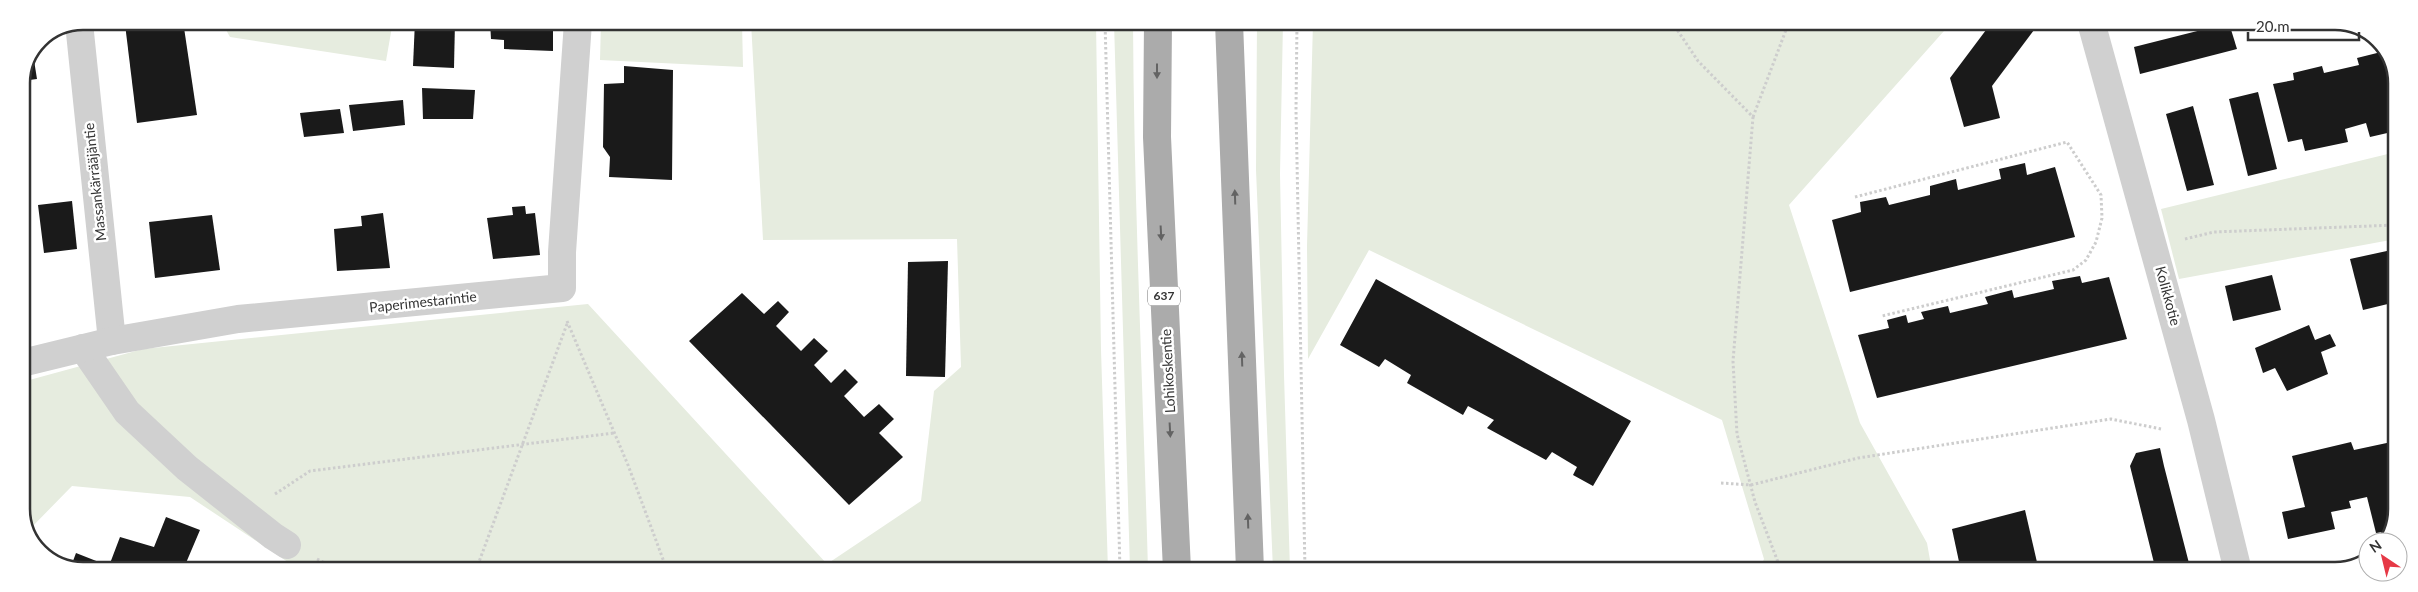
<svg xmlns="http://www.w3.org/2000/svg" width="2418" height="592" viewBox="0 0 2418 592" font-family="Lato,sans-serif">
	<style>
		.green { fill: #e6ecdf }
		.building { fill: #1a1a1a }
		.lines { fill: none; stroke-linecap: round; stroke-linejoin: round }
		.path { stroke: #cdcdcd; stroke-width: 3; stroke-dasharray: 2.5 2.5; stroke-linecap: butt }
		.minor { stroke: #d0d0d0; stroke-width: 28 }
		.major { stroke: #ababab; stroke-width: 28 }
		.oneway { fill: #636363 }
		.labels { text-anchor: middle; stroke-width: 5; stroke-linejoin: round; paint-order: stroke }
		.shield { fill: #fff; stroke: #707070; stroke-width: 1 }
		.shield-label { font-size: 12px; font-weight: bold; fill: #333 }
		.street-label { font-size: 14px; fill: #333; stroke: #fff }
		.rim { fill: none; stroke: #333; stroke-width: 2.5 }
	</style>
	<rect width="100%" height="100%" fill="#fff"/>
	<g class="green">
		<path d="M221 21H393L386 61 230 37Z"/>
		<path d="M601 22H742L743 67 600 60Z"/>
		<path d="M751 22H1096L1101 350 1108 570H300L190 497 72 486 28 531 22 517V382L143 349 588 304 827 564 921 501 934 391 961 367 957 239 763 240Z"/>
		<path d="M1114 22H1133C1134 205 1143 387 1148 570H1130Z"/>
		<path d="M1257 22H1283L1280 174 1284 375 1290 570H1273L1256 170Z"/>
		<path d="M1313 22H1952L1789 205 1860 423 1927 543 1932 571 1759 570 1764 559 1722 420 1369 250 1308 359 1307 246Z"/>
		<path d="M2396 152V239L2179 279 2161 209Z"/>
	</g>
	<g class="building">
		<path d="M146 21H183L197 115 137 123 125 24Z"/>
		<path d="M415 21H455L454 68 413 66Z"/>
		<path d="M490 21 553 22V51L504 49V40L491 39Z"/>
		<path d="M1992 22H2040L1992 86 2000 118 1964 127 1950 78Z"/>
		<path d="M2229 23 2237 49 2140 74 2134 47Z"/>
		<path d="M2385 51 2397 79 2396 131 2370 137 2366 123 2345 129 2348 142 2305 151 2302 139 2288 142 2273 84 2294 80 2293 73 2322 66 2324 73 2359 65 2357 58Z"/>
		<path d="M33 54 37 79 22 81Z"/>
		<path d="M624 66 673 70 672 180 609 177 610 157 603 147 604 84 624 83Z"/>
		<path d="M422 88 475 90 473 119H423Z"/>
		<path d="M2258 92 2277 169 2248 176 2229 99Z"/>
		<path d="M403 100 405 125 353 131 349 105Z"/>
		<path d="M2193 106 2214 185 2187 191 2166 114Z"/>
		<path d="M340 109 344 133 304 137 300 113Z"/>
		<path d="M2025 163 2027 175 2055 167 2075 237 1850 292 1832 220 1861 212 1860 202 1886 197 1889 205 1930 195V186L1956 179 1958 190 2001 179 1999 169Z"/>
		<path d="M72 201 77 249 44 253 38 205Z"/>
		<path d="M525 206 526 214 535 213 540 255 493 259 487 218 513 215 512 207Z"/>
		<path d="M383 213 390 268 337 271 334 229 362 226 361 216Z"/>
		<path d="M212 215 220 270 155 278 149 222Z"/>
		<path d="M2396 249V302L2363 310 2350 259Z"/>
		<path d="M948 261 945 377 906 376 908 262Z"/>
		<path d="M2272 275 2281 310 2233 321 2225 286Z"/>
		<path d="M2080 276 2082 283 2109 277 2127 339 1877 398 1858 335 1889 328 1887 320 1906 315 1908 323 1924 319 1921 312 1948 306 1950 313 1988 304 1985 297 2012 290 2014 298 2054 289 2052 281Z"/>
		<path d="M1376 279 1631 421 1593 486 1573 475 1577 467 1552 452 1546 460 1487 428 1494 420 1468 406 1463 415 1407 383 1411 375 1385 359 1379 367 1340 345Z"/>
		<path d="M742 293 764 314 778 301 789 312 776 326 801 351 814 338 828 351 814 365 831 383 845 369 858 382 844 396 864 417 879 404 894 419 879 433 903 457 849 505 689 341Z"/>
		<path d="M2309 325 2315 340 2330 334 2336 346 2321 352 2328 374 2287 391 2275 368 2263 373 2255 348Z"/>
		<path d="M2396 441 2395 521 2390 531 2376 533 2367 497 2349 501 2351 508 2331 512 2335 529 2288 539 2282 512 2305 507 2292 456 2351 442 2354 450Z"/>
		<path d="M2160 448 2164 466 2191 571H2156L2130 466 2136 453Z"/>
		<path d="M2025 510 2039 571H1961L1952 529Z"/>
		<path d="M166 517 200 530 183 570H159L150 567 149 570 70 569 76 553 109 566 120 537 154 547Z"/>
	</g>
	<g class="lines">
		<g class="path">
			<path d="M1105 22 1120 570"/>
			<path d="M1297 22 1296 110 1305 570"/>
			<path d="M1672 22 1698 61 1753 117 1733 361 1737 434 1755 502 1781 570"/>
			<path d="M1753 117 1789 22"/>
			<path d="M1855 197 2067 142 2101 195 2102 218 2096 242 2086 260 2073 270 1882 316"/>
			<path d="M2185 239 2214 232 2396 225"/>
			<path d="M567 321 628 465 667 570"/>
			<path d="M1721 483 1751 485 1858 458 2111 419 2161 429"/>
			<path d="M275 494 310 471 614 433"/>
			<path d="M317 559 339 570"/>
			<path d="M476 570 567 324"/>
		</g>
		<g class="minor">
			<path d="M2091 22 2201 420 2238 571"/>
			<path d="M79 23 112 341"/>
			<path d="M83 348 127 412 187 468 273 536 287 545"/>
			<path d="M22 363 112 341 238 319 562 288V252L578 22"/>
		</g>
		<g class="major">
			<path d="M1158 22 1157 137 1177 570"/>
			<path d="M1229 22 1250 570"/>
		</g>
	</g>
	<defs><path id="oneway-solid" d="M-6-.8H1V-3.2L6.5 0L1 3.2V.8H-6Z" transform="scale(1.25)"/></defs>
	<g class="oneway">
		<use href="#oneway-solid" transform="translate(1157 71) rotate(90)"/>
		<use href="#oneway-solid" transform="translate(1235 197) rotate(-92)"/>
		<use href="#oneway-solid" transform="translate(1161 233) rotate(87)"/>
		<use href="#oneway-solid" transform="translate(1242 359) rotate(-92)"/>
		<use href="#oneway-solid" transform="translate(1170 430) rotate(87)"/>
		<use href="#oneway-solid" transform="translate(1248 521) rotate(-92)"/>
	</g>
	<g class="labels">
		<rect class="shield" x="1148" y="286.5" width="32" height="19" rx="4"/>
		<g class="shield-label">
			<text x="1164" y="300">637</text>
		</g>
		<g class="street-label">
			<text transform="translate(95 182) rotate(-96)" y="5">Massankärrääjäntie</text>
			<text transform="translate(2168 296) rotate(75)" y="5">Kolikkotie</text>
			<text transform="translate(423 302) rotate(-6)" y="5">Paperimestarintie</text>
			<text transform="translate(1168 371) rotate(-93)" y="5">Lohikoskentie</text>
		</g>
	</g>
	<path d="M0 0H2418V592H0ZM83 30H2335A53 53 0 0 1 2388 83V509A53 53 0 0 1 2335 562H83A53 53 0 0 1 30 509V83A53 53 0 0 1 83 30Z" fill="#fff" fill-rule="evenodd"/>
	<path class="rim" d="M83 30H2335A53 53 0 0 1 2388 83V509A53 53 0 0 1 2335 562H83A53 53 0 0 1 30 509V83A53 53 0 0 1 83 30Z"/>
	<g transform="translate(2383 557) rotate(325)"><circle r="24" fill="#ffffff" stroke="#adadad"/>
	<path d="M0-4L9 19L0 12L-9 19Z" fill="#e63946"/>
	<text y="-8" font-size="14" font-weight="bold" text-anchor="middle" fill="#333333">N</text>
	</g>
	<path d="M2248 32v8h111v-8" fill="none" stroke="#333333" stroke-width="2.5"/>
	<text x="2256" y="32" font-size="15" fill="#333333" stroke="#ffffff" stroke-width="4" paint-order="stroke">20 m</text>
</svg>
